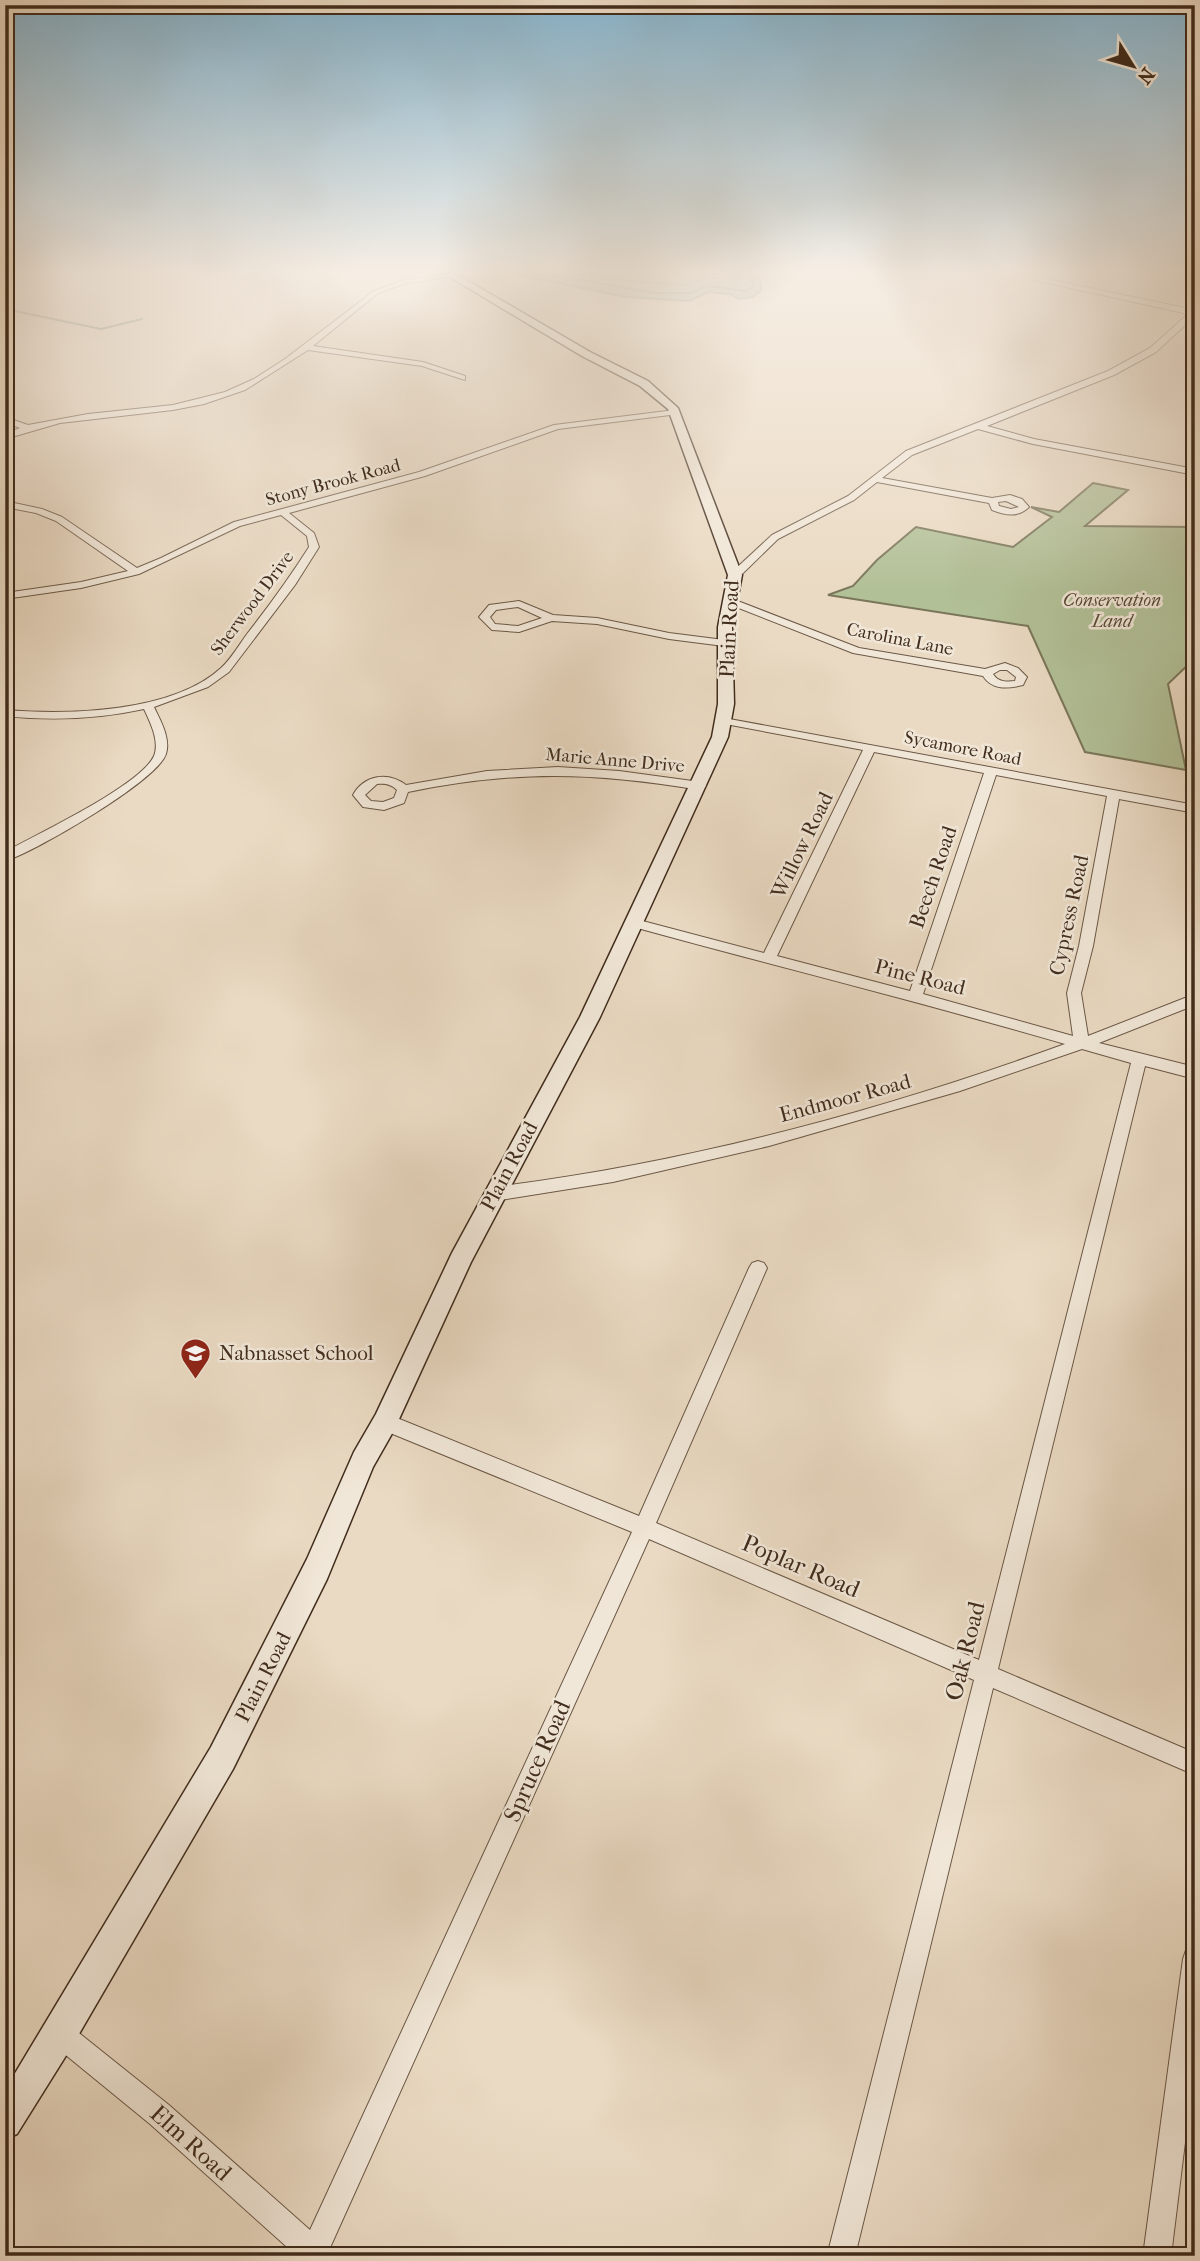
<svg xmlns="http://www.w3.org/2000/svg" width="1200" height="2261" viewBox="0 0 1200 2261" font-family="'IM FELL French Canon',serif">
	<style>
		.green { fill: #b2c097; stroke: #7a765a; stroke-width: 2 }
		.water { fill: #98bbaf; stroke: #758275; stroke-width: 2 }
		.lines { fill: none; stroke-linecap: round; stroke-linejoin: round }
		.shore { stroke: #6c7466; stroke-width: 2 }
		.stream { stroke: #758275; stroke-width: 2 }
		.street-casing { stroke: #6b5846; stroke-width: 2 }
		.secondary-casing { stroke: #412d1d; stroke-width: 3 }
		.street { fill: #f1e7d8; fill-rule: evenodd }
		.secondary { fill: #f1e7d8; fill-rule: evenodd }
		.labels { text-anchor: middle; stroke-width: 5; stroke-linejoin: round; paint-order: stroke }
		.far-street-label { font-size: 18px; fill: #412d1d; stroke: #f1e7d8 }
		.far-park-label { font-size: 18px; font-style: italic; fill: #584a35; stroke: #f1e7d8 }
		.street-label { font-size: 21px; fill: #412d1d; stroke: #f1e7d8 }
		.poi-label { font-size: 21px; fill: #412d1d; stroke: #f1e7d8; text-anchor: start }
		.near-street-label { font-size: 24px; fill: #412d1d; stroke: #f1e7d8 }
	</style>
	<rect width="100%" height="100%" fill="#eadac3"/>
	<filter id="stains"><feTurbulence type="fractalNoise" baseFrequency=".00286" numOctaves="4"/><feColorMatrix values="0 0 0 0 .2 0 0 0 0 .09 0 0 0 0 .02 0 0 0 .5 -.17"/></filter>
	<radialGradient id="worn" r=".72"><stop offset=".6" stop-color="#630" stop-opacity="0"/><stop offset="1" stop-color="#630" stop-opacity=".3"/></radialGradient>
	<path class="green" d="M1093 483 1128 490 1085 526 1195 527V658L1168 684 1186 770 1085 752 1028 626 828 595 853 586 877 560 916 527 1013 547 1052 517 1031 507 1059 512Z"/>
	<path class="water" d="M514 274H754C760 277 762 284 761 291L752 297 739 299 730 294 708 292 689 301 626 297Z"/>
	<g class="lines">
		<g class="shore">
			<path d="M547 274 653 293H691L708 286 745 291 754 286 750 274"/>
			<path d="M590 274 628 281 687 285 706 277 738 280 741 274"/>
		</g>
		<path class="stream" d="M5 309 101 329 142 319"/>
		<defs>
			<g id="street">
				<path d="M449 274 456 275 404 284 378 293 313 346 423 362 465 376V380L422 366 308 350 245 390 204 404 173 410 60 423 5 439V434L20 428 5 422V417L28 425 88 414 173 405 225 392 254 379 285 359 374 291 404 280Z"/>
				<path d="M1037 277 1195 310V316L1156 352 1114 375 987 426 1034 439 1195 469V475L1033 444 978 429 912 455 882 478 992 498 1010 495 1022 499 1029 507C1018 518 1005 515 992 510L989 503 877 482 854 500 778 539 739 577H731V573L772 535 848 496 906 451 1108 371 1150 348 1188 314 1035 280ZM1006 501 1019 507 1011 509 999 506 998 502Z"/>
				<path d="M675 410 679 412 678 414 558 429 425 476 289 513 314 533 319 547 295 585 229 672 208 687 154 707C160 720 171 738 166 754 157 781 35 852 5 861V852C37 834 140 786 154 756 160 741 150 722 144 709 98 719 52 721 5 716V710C68 715 172 713 221 668 231 659 239 645 247 634 269 606 290 577 309 547L307 536 281 515 240 526 139 574 81 588 5 599V593L81 582 128 571 56 521 36 513 5 507V501L42 509 62 517 137 568 161 558 234 522 419 472 554 425Z"/>
				<path d="M730 598 859 648 985 669 1005 663 1018 668 1027 677 1023 685C1007 689 992 690 983 676L853 653 726 603V599ZM1000 670H1007L1016 677 1015 681C1006 682 998 682 993 674Z"/>
				<path d="M519 601 553 615 597 618 669 633 724 640 729 643 724 646 669 639 597 624 552 621 519 632 492 630 479 617 489 605ZM518 607 542 618 518 626 495 624 490 617 496 610Z"/>
				<path d="M724 718 1195 805V813L1119 799 1093 946 1081 993 1088 1036 1195 994V1005L1099 1043 1195 1067V1079L1145 1066 998 1669 1195 1753V1775L993 1688 855 2256H827L974 1680 649 1539 329 2250 332 2256H297L150 2124 51 2043 47 2034 51 2025 60 2021 69 2025 169 2105 310 2230 632 1532 378 1428 376 1422 378 1416 385 1413 392 1416 639 1516 749 1268 752 1263 758 1261 764 1263 767 1268 656 1523 979 1660 1131 1063 1082 1049 960 1091 769 1146 613 1182 494 1201 488 1199 486 1194 488 1189 494 1187C688 1163 881 1111 1065 1044 921 1002 775 966 630 926L628 923 635 919 764 953 863 750 720 723 718 721ZM874 752 984 773 910 991 777 956ZM996 775 1107 796 1079 946 1067 993 1073 1036 923 994Z"/>
				<path d="M558 767 619 771 700 782 706 786 700 790C593 772 515 770 408 792L404 803 384 810 363 807 353 795C364 775 388 771 406 785L487 771ZM377 784C385 783 391 784 397 790L394 798 383 802 371 801 365 795Z"/>
				<path d="M1195 1947V2061L1171 2256H1143L1183 1959 1186 1950Z"/>
			</g>
			<path id="secondary" d="M445 274H456L590 352 648 381 678 408 742 575 732 627 734 704 728 737 600 1017 471 1262 394 1430 373 1467 327 1579 233 1769 72 2046 17 2134 5 2139V2090L211 1747 307 1559 354 1452 376 1414 452 1253 580 1017 712 737 718 704V627L728 575 668 409 640 386 582 356Z"/>
		</defs>
		<use href="#street" class="street-casing"/>
		<use href="#secondary" class="secondary-casing"/>
		<use href="#street" class="street"/>
		<use href="#secondary" class="secondary"/>
	</g>
	<linearGradient id="sky" x2="0" y2="1"><stop stop-color="#88b7d1"/><stop offset="0.46" stop-color="#f6eee4"/><stop offset="1" stop-color="#f6eee4" stop-opacity="0"/></linearGradient>
	<rect width="1200" height="590" fill="url(#sky)"/>
	<defs>
		<symbol id="school-pin" viewBox="-11 -11 22 30"><path d="M0 17L-7.5 6A9.5 9.5 0 1 1 7.5 6Z" fill="#8f2418" stroke="#f1e7d8"/><path d="M0-5L7-2L0 1L-7-2ZM-4 1L0 2.5L4 1V4Q0 6-4 4Z" fill="#fff"/></symbol>
	</defs>
	<g fill-rule="evenodd">
		<use href="#school-pin" x="178" y="1336" width="35" height="47"/>
	</g>
	<g class="labels">
		<g class="far-street-label">
			<text transform="translate(333 482) rotate(-15)" y="6">Stony Brook Road</text>
			<text transform="translate(252 603) rotate(-53)" y="6">Sherwood Drive</text>
			<text transform="translate(900 639) rotate(11)" y="6">Carolina Lane</text>
			<text transform="translate(963 748) rotate(11)" y="6">Sycamore Road</text>
			<text transform="translate(615 760) rotate(5)" y="6">Marie Anne Drive</text>
		</g>
		<g class="far-park-label">
			<text x="1112" y="606">Conservation<tspan x="1112" dy="21">Land</tspan></text>
		</g>
		<g class="street-label">
			<text transform="translate(729 629) rotate(-87)" y="7">Plain Road</text>
			<text transform="translate(802 845) rotate(-64)" y="7">Willow Road</text>
			<text transform="translate(933 877) rotate(-71)" y="7">Beech Road</text>
			<text transform="translate(1069 915) rotate(-78)" y="7">Cypress Road</text>
			<text transform="translate(920 977) rotate(14)" y="7">Pine Road</text>
			<text transform="translate(845 1098) rotate(-15)" y="7">Endmoor Road</text>
			<text transform="translate(509 1166) rotate(-62)" y="7">Plain Road</text>
			<text transform="translate(263 1677) rotate(-63)" y="7">Plain Road</text>
		</g>
		<g class="poi-label">
			<text x="219" y="1360">Nabnasset School</text>
		</g>
		<g class="near-street-label">
			<text transform="translate(801 1566) rotate(23)" y="8">Poplar Road</text>
			<text transform="translate(965 1651) rotate(-76)" y="8">Oak Road</text>
			<text transform="translate(537 1761) rotate(-66)" y="8">Spruce Road</text>
			<text transform="translate(191 2143) rotate(42)" y="8">Elm Road</text>
		</g>
	</g>
	<rect width="1200" height="2261" fill="none" stroke="#eadac3" stroke-width="28"/>
	<rect x="7" y="7" width="1186" height="2247" fill="none" stroke="#412d1d" stroke-width="3.5"/>
	<rect x="14" y="14" width="1172" height="2233" fill="none" stroke="#412d1d" stroke-width="2"/>
	<g transform="translate(1133 66) rotate(127)" stroke="#f1e7d8" stroke-width="5" paint-order="stroke">
	<path d="M0-5L12 26L0 18L-12 26Z" fill="#412d1d"/>
	<text y="-10" font-size="19" font-weight="bold" text-anchor="middle" fill="#412d1d">N</text>
	</g>
	<rect width="100%" height="100%" filter="url(#stains)"/>
	<rect width="100%" height="100%" fill="url(#worn)"/>
</svg>
